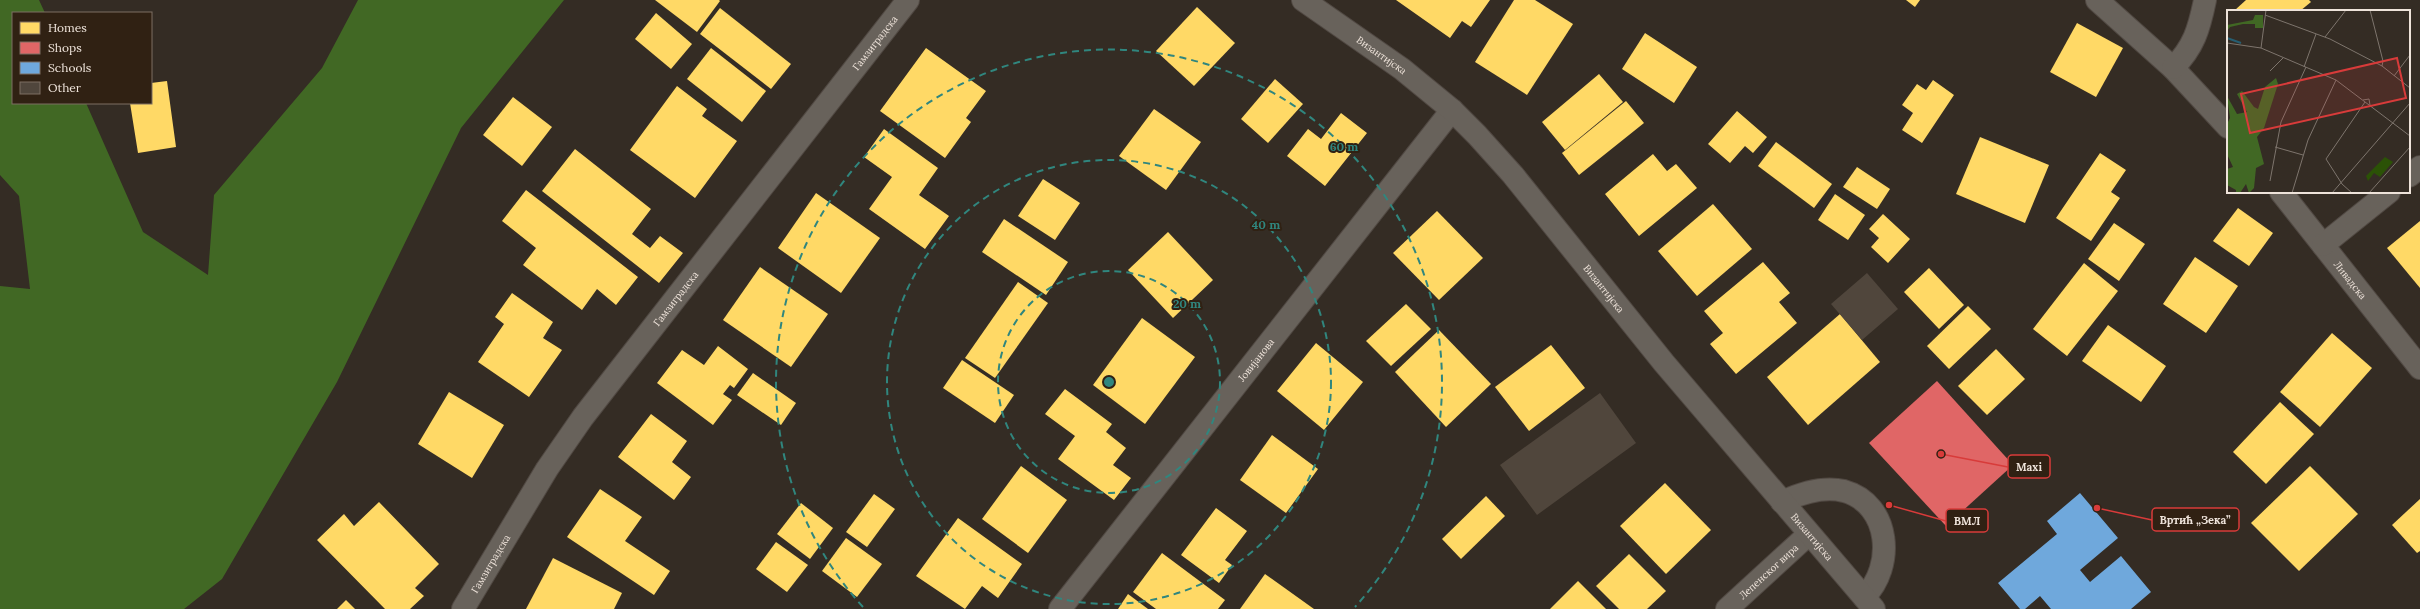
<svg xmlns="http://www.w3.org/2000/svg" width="2420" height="609" viewBox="0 0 2420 609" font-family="Lora,serif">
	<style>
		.forest { fill: #416824 }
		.homes { fill: #ffd966 }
		.shops { fill: #e06666 }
		.schools { fill: #6fa8dc }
		.building { fill: #50463c }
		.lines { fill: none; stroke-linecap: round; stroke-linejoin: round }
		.service-casing { stroke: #514943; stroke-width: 24 }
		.minor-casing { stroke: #514943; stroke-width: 24 }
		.tertiary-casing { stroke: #514943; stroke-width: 24 }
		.service { stroke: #68625b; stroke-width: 22 }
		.minor { stroke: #68625b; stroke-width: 22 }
		.tertiary { stroke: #68625b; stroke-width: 22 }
		.ring { fill: none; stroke: #30867e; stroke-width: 2; stroke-dasharray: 7 5 }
		.labels { text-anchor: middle; stroke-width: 4; stroke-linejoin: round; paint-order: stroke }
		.street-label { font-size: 10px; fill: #eee3da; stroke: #302113 }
		.inset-river { fill: none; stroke: #265e71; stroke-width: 2 }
		.inset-road { fill: none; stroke: #7e756d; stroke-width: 1 }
		.view { fill: #d83b3a; fill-opacity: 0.15; stroke: #d83b3a; stroke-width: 2 }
		.inset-edge { fill: none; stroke: #eee3da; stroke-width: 2 }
		.centre { fill: #30867e; stroke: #302113; stroke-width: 2 }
		.ring-label { font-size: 12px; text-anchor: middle; font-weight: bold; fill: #30867e; stroke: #302113; stroke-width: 4; stroke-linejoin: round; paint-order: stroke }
		.leader { fill: none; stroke: #d83b3a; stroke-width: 1.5 }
		.callout-dot { fill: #d83b3a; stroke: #302113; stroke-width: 1.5 }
		.callout { fill: #302113; stroke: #d83b3a; stroke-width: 1.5 }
		.callout-label { font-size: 11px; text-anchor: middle; font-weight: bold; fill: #eee3da }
	</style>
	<rect width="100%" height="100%" fill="#342c24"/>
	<path class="forest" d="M0 0H39L45 13H13V103H86L143 232 208 275 214 195 322 68 358 0H564L461 128 337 382 222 579 184 609H0V286L30 289 19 196 0 175Z"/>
	<g class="homes">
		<path d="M655 0H719L720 1 697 32Z"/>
		<path d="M1396 0H1490L1471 27 1462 21 1450 38Z"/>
		<path d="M1514 0H1535L1573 24 1527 95 1475 62Z"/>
		<path d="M1906 0H1920L1915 7Z"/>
		<path d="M2246 0H2309L2311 2 2300 11H2236L2235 10Z"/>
		<path d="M1197 7 1235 43 1194 86 1156 51Z"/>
		<path d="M720 8 791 64 771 89 700 34Z"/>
		<path d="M656 13 692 44 671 69 635 39Z"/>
		<path d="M2077 23 2123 48 2096 97 2050 72Z"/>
		<path d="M1645 33 1697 67 1674 103 1622 69Z"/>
		<path d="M711 48 766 91 742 122 687 79Z"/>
		<path d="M926 48 986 91 966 118 971 122 945 158 880 111Z"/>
		<path d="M1599 74 1623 102 1565 150 1542 122Z"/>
		<path d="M1275 79 1303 104 1268 143 1241 119Z"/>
		<path d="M1933 80 1954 95 1922 143 1902 130 1913 113 1902 105 1917 84 1926 90Z"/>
		<path d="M167 81 176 147 138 153 130 103H151V83Z"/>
		<path d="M677 86 707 109 702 116 737 141 695 198 630 150Z"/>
		<path d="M513 97 552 127 522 166 483 135Z"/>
		<path d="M1626 101 1644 123 1579 175 1562 153Z"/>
		<path d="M1154 109 1201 142 1166 190 1119 156Z"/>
		<path d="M1737 111 1767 137 1753 153 1745 146 1730 163 1708 144Z"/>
		<path d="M1341 113 1367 133 1325 186 1287 156 1308 129 1321 139Z"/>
		<path d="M884 129 938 168 919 195 949 216 925 249 869 209 892 177 864 157Z"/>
		<path d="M1980 137 2049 165 2025 223 1956 194Z"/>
		<path d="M1776 142 1832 184 1814 208 1758 166Z"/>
		<path d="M575 149 651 209 632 234 650 248 660 236 683 253 659 283 542 191Z"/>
		<path d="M2100 153 2126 170 2111 192 2120 198 2091 241 2056 218Z"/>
		<path d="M1653 154 1667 171 1676 164 1697 188 1639 236 1605 194Z"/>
		<path d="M1857 167 1890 189 1877 209 1843 187Z"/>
		<path d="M1043 179 1080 203 1055 240 1018 216Z"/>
		<path d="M526 190 638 277 616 305 597 289 582 310 523 265 536 248 502 221Z"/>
		<path d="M816 193 880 238 841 293 778 248Z"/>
		<path d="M1835 194 1865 215 1848 240 1818 220Z"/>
		<path d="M1713 204 1752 249 1697 296 1658 251Z"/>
		<path d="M2238 208 2273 233 2249 266 2213 241Z"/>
		<path d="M1437 211 1483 258 1439 300 1393 253Z"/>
		<path d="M1883 214 1910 239 1888 263 1871 247 1879 238 1869 229Z"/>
		<path d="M1004 219 1068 262 1046 295 982 252Z"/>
		<path d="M2420 221V288L2387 248Z"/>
		<path d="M2114 223 2145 244 2119 281 2088 259Z"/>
		<path d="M1168 232 1213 280 1173 318 1128 270Z"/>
		<path d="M2195 257 2238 286 2206 333 2163 304Z"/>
		<path d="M1763 262 1790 293 1779 302 1797 323 1736 374 1710 344 1723 333 1704 311Z"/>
		<path d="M2084 263 2118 291 2067 356 2033 329Z"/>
		<path d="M760 267 828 314 791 367 723 320Z"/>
		<path d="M1929 268 1964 305 1939 329 1904 292Z"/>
		<path d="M1018 282 1048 303 995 378 965 358Z"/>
		<path d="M512 293 553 322 543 338 562 350 529 397 478 362 504 324 495 317Z"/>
		<path d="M1406 304 1431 329 1391 366 1366 341Z"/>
		<path d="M1968 306 1991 329 1949 369 1927 346Z"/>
		<path d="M1840 314 1880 362 1808 425 1767 377Z"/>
		<path d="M1142 318 1195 357 1145 424 1093 385Z"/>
		<path d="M2108 325 2166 366 2141 402 2082 361Z"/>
		<path d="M1439 330 1491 384 1446 427 1395 372Z"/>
		<path d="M2332 333 2372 368 2320 427 2280 392Z"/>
		<path d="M1316 343 1363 382 1324 430 1277 391Z"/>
		<path d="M1551 345 1585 388 1529 431 1495 387Z"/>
		<path d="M718 346 748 369 734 388 730 385 723 394 732 400 713 425 657 383 682 350 704 365Z"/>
		<path d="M1996 349 2025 379 1987 415 1958 386Z"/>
		<path d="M962 360 1014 395 995 423 943 388Z"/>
		<path d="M753 373 796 403 781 425 737 395Z"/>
		<path d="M1065 389 1112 424 1106 432 1126 448 1113 465 1131 478 1114 500 1058 459 1075 436 1045 414Z"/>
		<path d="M449 392 504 425 472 478 418 444Z"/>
		<path d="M2280 402 2314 434 2266 484 2233 452Z"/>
		<path d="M651 414 687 441 672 462 691 477 674 500 618 457Z"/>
		<path d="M1272 435 1318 469 1286 513 1240 480Z"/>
		<path d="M1021 466 1067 500 1028 553 982 519Z"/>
		<path d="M2310 466 2358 514 2299 571 2251 523Z"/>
		<path d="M1665 483 1711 530 1666 574 1620 526Z"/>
		<path d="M600 489 642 517 625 541 670 571 654 595 567 537Z"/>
		<path d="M874 494 895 509 867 547 846 532Z"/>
		<path d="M1486 496 1505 516 1461 559 1442 539Z"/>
		<path d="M2420 499V551L2417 553 2392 525Z"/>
		<path d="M379 502 439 564 415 588 424 596 410 609H385L317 540 344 514 354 526Z"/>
		<path d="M801 503 833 528 810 559 777 534Z"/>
		<path d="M1216 508 1247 531 1225 560 1232 565 1219 583 1181 555Z"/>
		<path d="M958 518 1022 564 998 598 982 586 965 609 916 576Z"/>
		<path d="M846 538 882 564 857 597 822 571Z"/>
		<path d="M776 542 808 565 787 592 756 569Z"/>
		<path d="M1162 553 1225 600 1218 609H1156L1133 592Z"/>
		<path d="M1629 554 1666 591 1647 609H1619L1596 586Z"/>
		<path d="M553 558 622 593 614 609H526Z"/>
		<path d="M1265 574 1314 609H1240Z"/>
		<path d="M1578 581 1606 609H1550Z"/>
		<path d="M1128 594 1148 609H1118Z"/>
		<path d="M346 600 355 609H337Z"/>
	</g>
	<path class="shops" d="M1937 381 2013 465 1946 526 1869 443Z"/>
	<path class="schools" d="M2080 493 2118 538 2080 570 2090 582 2121 556 2151 592 2131 609H2051L2040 596 2025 609H2020L1998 583 2057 534 2047 521Z"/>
	<g class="building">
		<path d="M1867 273 1898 309 1862 340 1831 304Z"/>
		<path d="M1600 393 1636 443 1537 515 1500 465Z"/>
	</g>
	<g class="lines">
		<defs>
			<path id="service" d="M1782 502C1801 493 1823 486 1844 491 1891 504 1895 567 1864 597"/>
			<g id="minor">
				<path d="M2097 0 2173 68 2228 127"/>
				<path d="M2173 68C2194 47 2199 29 2205 0"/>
				<path d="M2409 176 2420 167"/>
				<path id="s1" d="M2281 192 2420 368"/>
				<path d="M2323 245 2389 192"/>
				<path id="s2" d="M463 609 547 469 583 417 908 0"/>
				<path id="s3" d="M1060 609 1452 110"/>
				<path id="s4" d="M1727 609 1809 534"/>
			</g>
			<g id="tertiary">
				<path id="s5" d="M1303 0 1402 69 1452 110 1477 135 1513 175 1664 363 1874 609"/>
			</g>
		</defs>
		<use href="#service" class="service-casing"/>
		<use href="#minor" class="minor-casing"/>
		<use href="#tertiary" class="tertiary-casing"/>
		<use href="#service" class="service"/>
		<use href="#minor" class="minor"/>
		<use href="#tertiary" class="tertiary"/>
	</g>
	<g class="ring">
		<circle cx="1109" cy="382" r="111"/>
		<circle cx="1109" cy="382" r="222"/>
		<path d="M863 607A333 333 0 1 1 1355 607"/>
	</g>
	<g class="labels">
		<g class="street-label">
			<text dy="4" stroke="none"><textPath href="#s2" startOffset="701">Гамзиградска</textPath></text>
			<text dy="4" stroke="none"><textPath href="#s5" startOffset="96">Византијска</textPath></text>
			<text dy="4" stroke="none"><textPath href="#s1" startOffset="112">Ливадска</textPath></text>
			<text dy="4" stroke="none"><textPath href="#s5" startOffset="420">Византијска</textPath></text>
			<text dy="4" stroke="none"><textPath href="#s2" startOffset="377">Гамзиградска</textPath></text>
			<text dy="4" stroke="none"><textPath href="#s3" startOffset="317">Јовијанова</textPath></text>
			<text dy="4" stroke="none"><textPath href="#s5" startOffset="744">Византијска</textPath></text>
			<text dy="4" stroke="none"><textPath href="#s2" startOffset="53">Гамзиградска</textPath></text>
			<text dy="4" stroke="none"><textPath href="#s4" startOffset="56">Лепенског вира</textPath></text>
		</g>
	</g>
	<g transform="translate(2227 10)">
		<rect width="183" height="183" fill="#342c24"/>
		<path d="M158 147 166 152 153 167 147 163 141 171 139 166Z" fill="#2b5206"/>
		<path d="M28 5H36V18H28V14H16L3 17 0 21V15L26 10ZM49 68 51 74 37 118 30 127 37 154 29 158 27 178 22 183 19 174 13 183H9V180L0 175V159L6 157 0 144V114L3 108 0 86 10 104 20 102 10 84 15 81 27 97 31 99 38 77Z" fill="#416824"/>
		<path class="inset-river" d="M0 28 14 33"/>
		<path class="inset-road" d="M143 0 156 51 155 56M38 5 103 29 155 56 183 78M98 27 119 0M0 33 34 38M34 38 109 70 183 126M34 38 39 0M77 57 89 24M43 61 56 48M167 66 183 45M136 90 142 89 143 95M48 137 76 145M43 171 54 112 79 57M65 183 81 130 109 70M105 183 183 93M125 183 115 174 99 149 138 92M142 183 183 137"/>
		<path class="view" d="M170 48 179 88 23 123 14 84Z"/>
		<rect width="183" height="183" class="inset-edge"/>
	</g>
	<circle cx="1109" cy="382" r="6" class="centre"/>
	<g class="ring-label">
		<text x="1344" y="151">60 m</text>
		<text x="1266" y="229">40 m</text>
		<text x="1187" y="308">20 m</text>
	</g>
	<path class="leader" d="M1941 454L2008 467M2097 508L2152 520M1889 505L1946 521"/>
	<g class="callout-dot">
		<circle cx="1941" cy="454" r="4"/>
		<circle cx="2097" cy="508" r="4"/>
		<circle cx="1889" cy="505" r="4"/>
	</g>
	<g class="callout">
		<rect x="2008" y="455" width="42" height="23" rx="4"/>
		<rect x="2152" y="508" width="87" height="23" rx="4"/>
		<rect x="1946" y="509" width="42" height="23" rx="4"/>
	</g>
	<g class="callout-label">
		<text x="2029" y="471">Maxi</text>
		<text x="2195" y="524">Вртић „Зека”</text>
		<text x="1967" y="525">ВМЛ</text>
	</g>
	<rect x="12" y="12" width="140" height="92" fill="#302113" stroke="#7c6f63"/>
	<rect x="20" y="22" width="20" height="12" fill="#ffd966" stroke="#7c6f63"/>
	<text x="48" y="32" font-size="12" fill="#eee3da">Homes</text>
	<rect x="20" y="42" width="20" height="12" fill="#e06666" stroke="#7c6f63"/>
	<text x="48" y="52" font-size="12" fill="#eee3da">Shops</text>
	<rect x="20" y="62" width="20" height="12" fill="#6fa8dc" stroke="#7c6f63"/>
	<text x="48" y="72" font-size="12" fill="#eee3da">Schools</text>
	<rect x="20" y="82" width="20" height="12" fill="#50463c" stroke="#7c6f63"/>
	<text x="48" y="92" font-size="12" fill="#eee3da">Other</text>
</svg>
